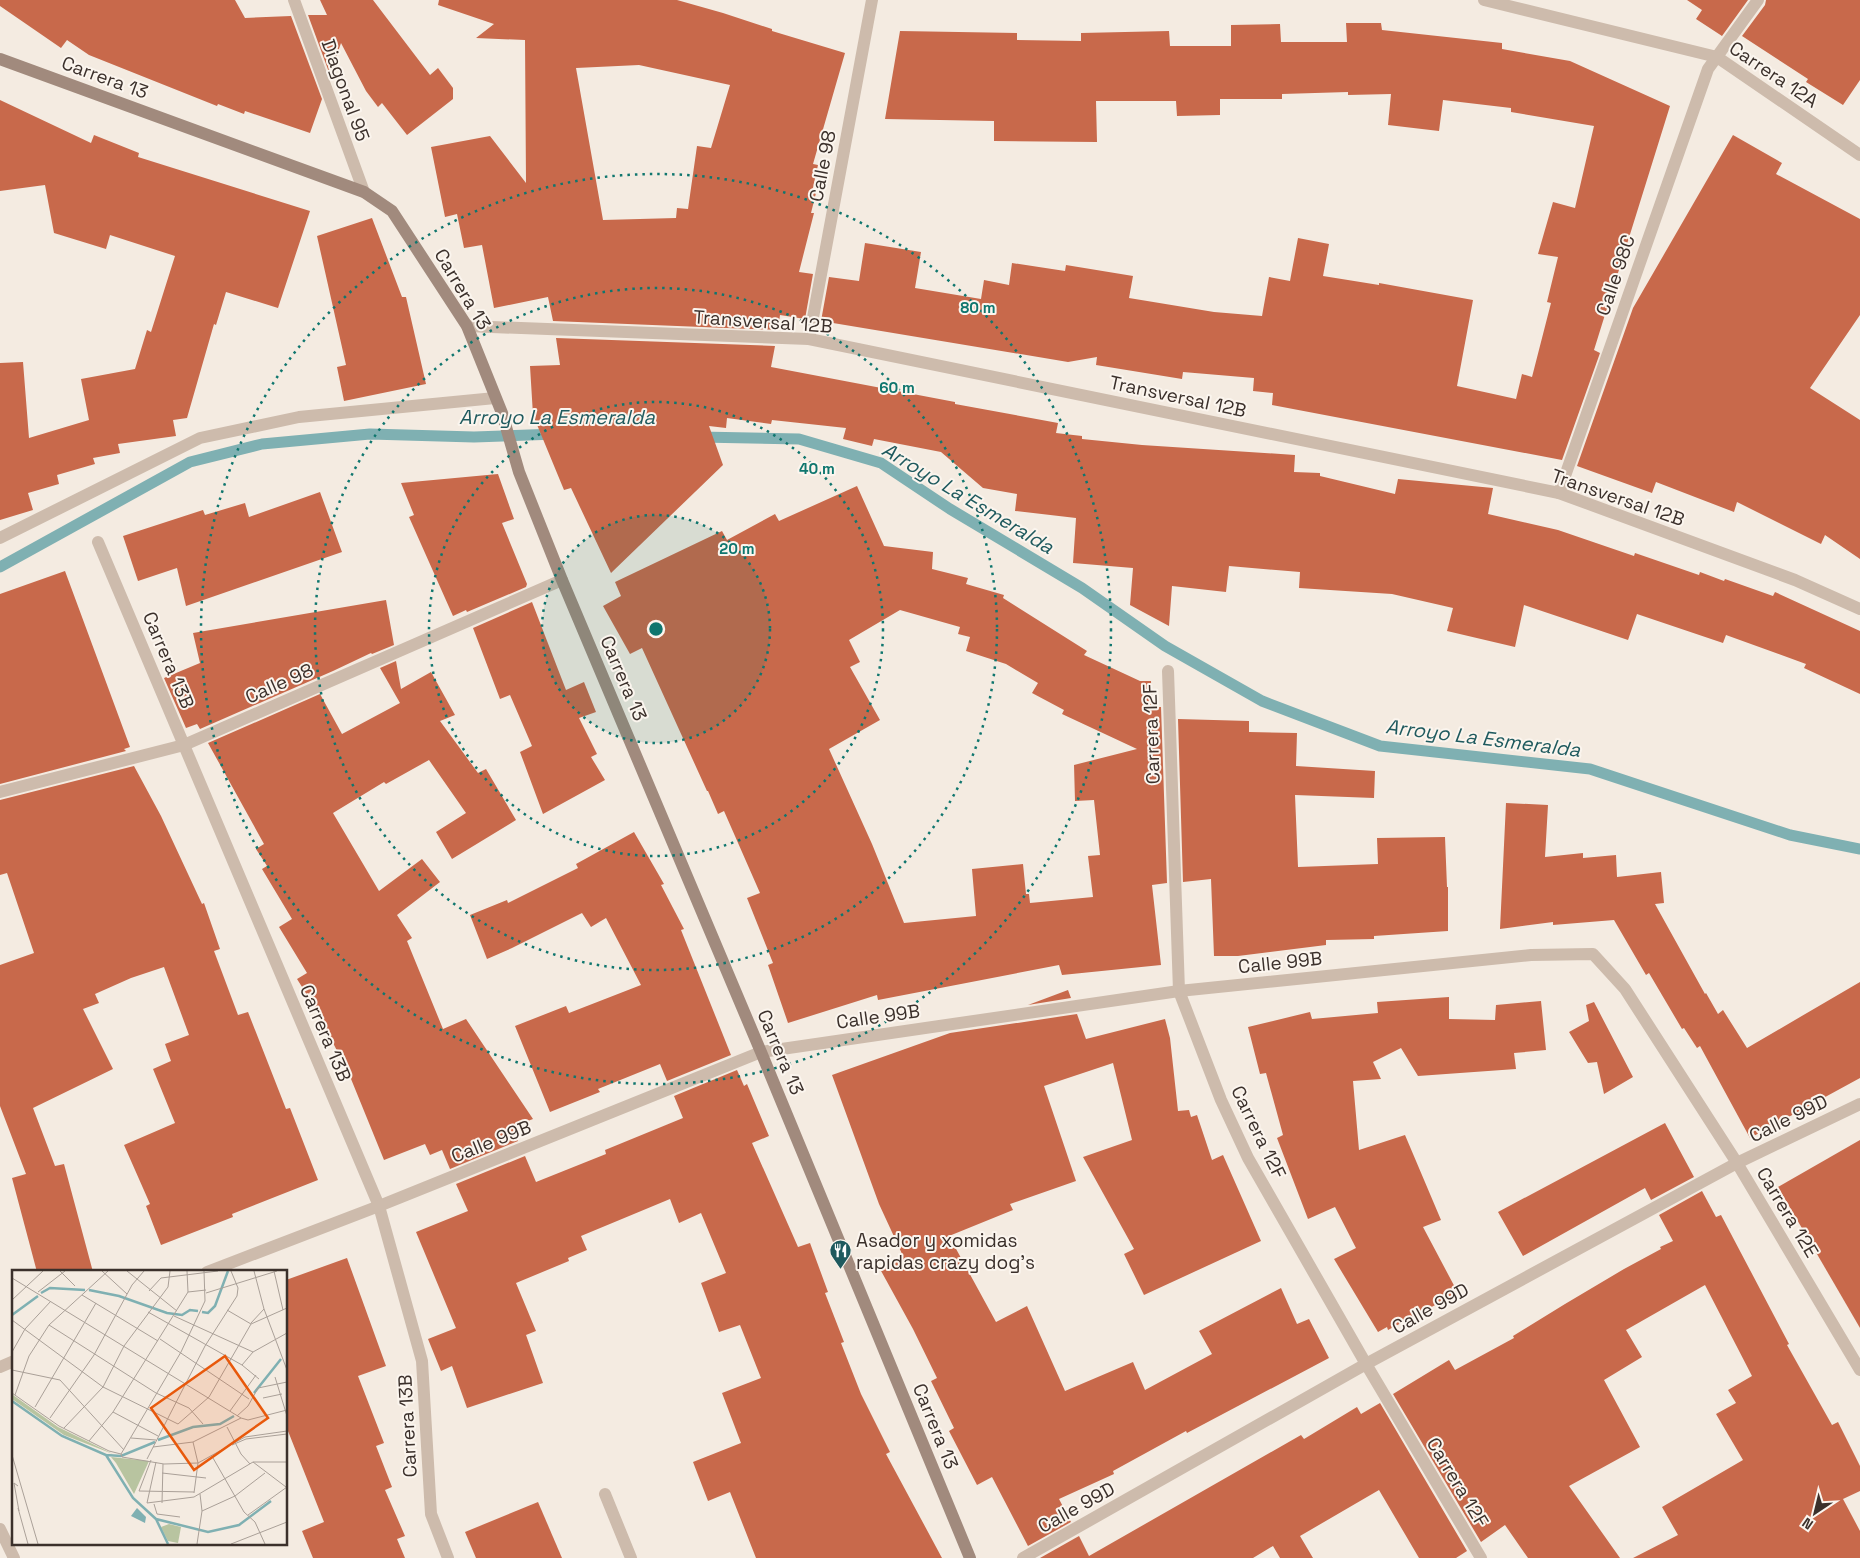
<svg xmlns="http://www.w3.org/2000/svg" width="1860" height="1558" viewBox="0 0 1860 1558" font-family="'Space Grotesk',sans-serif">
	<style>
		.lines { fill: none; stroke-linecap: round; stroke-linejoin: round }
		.stream { stroke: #7fb0b2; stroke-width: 11 }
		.building { fill: #c8694b; fill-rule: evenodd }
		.lane { stroke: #cdbbac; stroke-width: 12 }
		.street { stroke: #cdbbac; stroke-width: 12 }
		.secondary { stroke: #a18a7d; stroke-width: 12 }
		.ring { fill: none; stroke: #0f766e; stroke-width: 2.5; stroke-dasharray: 2.5 5 }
		.labels { text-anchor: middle; stroke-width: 4; stroke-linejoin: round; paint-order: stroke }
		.street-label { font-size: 19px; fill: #3b302b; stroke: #fbf5ee }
		.poi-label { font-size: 19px; fill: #3b302b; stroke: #fbf5ee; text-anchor: start }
		.water-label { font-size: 20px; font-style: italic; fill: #1f5a5e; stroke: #fbf5ee }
		.inset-river { fill: none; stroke: #7fb0b2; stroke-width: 2.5 }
		.inset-road { fill: none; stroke: #aaa098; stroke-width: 1 }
		.view { fill: #e8590c; fill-opacity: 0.15; stroke: #e8590c; stroke-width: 2.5 }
		.inset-edge { fill: none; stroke: #3b302b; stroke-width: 2.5 }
		.centre { fill: #0f766e; stroke: #fbf5ee; stroke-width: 2.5 }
		.ring-label { font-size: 15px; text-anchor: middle; font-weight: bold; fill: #0f766e; stroke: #fbf5ee; stroke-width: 4; stroke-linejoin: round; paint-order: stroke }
	</style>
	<rect width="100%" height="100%" fill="#f4ebe1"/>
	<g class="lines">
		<g class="stream">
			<path d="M699 437 799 439 881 463 950 509 1082 588 1165 646 1262 701 1380 746 1590 769 1790 835 1860 849"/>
			<path d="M0 567 190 462 262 444 370 434 474 437 556 434"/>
		</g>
	</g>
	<g class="building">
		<path d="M0 0H235L245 18 291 16 322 99 310 133 245 111 244 114 218 104 217 106 89 55 67 40 61 48 0 6Z"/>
		<path d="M320 0H373L430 75 438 68 453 88V99L407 135 382 103 378 107 366 91 341 43 330 75 308 15H327Z"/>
		<path d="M439 0H677L723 13 772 29V31L845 53 813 164 818 165 812 192 816 193 811 213H814L799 272 813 274 805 319 780 315 778 330 553 321 548 297 494 308 482 245 464 248 457 214 445 217 431 147 490 136 526 183 525 40 476 38 494 24 438 5ZM639 65 730 85 711 148 697 146 688 209 677 208 676 218 603 220 576 68Z"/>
		<path d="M1687 0H1748L1722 36 1696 19 1702 10Z"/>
		<path d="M1766 0H1860V80L1843 105 1806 82 1808 79 1742 36 1765 5Z"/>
		<path d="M1346 23H1381L1382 30 1502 43V49L1570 61 1670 106 1594 350 1600 353 1562 460 1272 405 1273 393 1253 391 1254 378 1183 372 1182 379 1096 365 1097 357 1068 362 821 321 829 277 859 281 865 243 921 252 915 288 981 299 984 280 1009 285 1012 263 1065 271 1066 265 1133 276 1129 298 1214 312 1262 316 1269 277 1290 281 1298 238 1329 244 1323 276 1379 285V283L1473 300 1457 386 1516 399 1522 374 1532 377 1551 303 1547 302 1558 257 1538 254 1553 202 1575 208 1594 126 1511 112V108L1443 100 1439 131 1388 125 1391 94 1348 95V92L1282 94V99H1220V115L1177 116 1176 101H1096L1097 142 994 141V121L885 119 900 31 1017 33V40L1081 41V33L1169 31 1170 46H1231V25L1280 24 1281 42H1347Z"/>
		<path d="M0 100 91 143 94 135 139 153 138 157 310 211 278 308 226 292 216 325 214 324 187 418 173 420 176 436 118 444 120 453 93 458 95 464 57 475 59 484 28 493 33 510 0 520V363L23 362 29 438 89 420 81 379 135 369 147 330 151 332 175 256 110 235 106 249 54 233 45 185 0 191Z"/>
		<path d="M1733 135 1782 163 1776 174 1860 219V315L1810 388 1860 420V559L1825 535 1821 544 1737 502 1734 512 1656 482 1652 493 1577 466 1633 308Z"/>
		<path d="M372 218 402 297H406L426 384 344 401 337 367 346 365 317 236Z"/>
		<path d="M556 338 775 346 771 367 955 402V404L1058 423 1056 433 1082 436V439L1142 445 1295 455 1294 472 1320 473V476L1395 494 1398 479 1493 488 1488 514 1558 530 1634 556 1635 553 1699 575 1700 572 1724 581 1725 579 1773 596 1775 592 1860 631V694L1804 668 1806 664 1726 635 1723 643 1637 614 1628 640 1524 605 1515 647 1447 631 1453 608 1392 594 1299 588 1300 572 1229 566 1226 592 1172 586 1169 626 1130 605 1133 568 1073 563 1076 518 1015 511 1017 494 983 488 941 452 874 439 872 446 843 439 846 428 772 420 771 424 727 418 726 428 709 426 723 465 611 573 571 488 564 490 533 415 530 366 560 365Z"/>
		<path d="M498 474 514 519 502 523 527 584 526 587 467 612 466 610 453 616 409 517 414 515 401 483Z"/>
		<path d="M857 486 884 546 933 552 932 569 968 578 966 584 1004 595 1003 598 1087 651 1084 655 1140 681H1151L1152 707H1161L1167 883 1152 885 1161 965 1062 975 1059 965 878 1000 877 995 788 1023 768 965 773 963 747 898 760 893 724 811 718 814 708 791H707L642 648 630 654 603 606 621 596 615 582 722 531 727 540 775 514 779 521ZM900 610 960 627 958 634 970 637 966 651 1006 664 1038 683 1032 693 1064 710 1062 714 1137 749 1074 765 1075 801 1094 800 1100 855 1088 856 1093 897 1030 903 1029 894H1026L1023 864 972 869 976 916 904 923 872 844 829 749 880 720 850 667 860 662 849 640Z"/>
		<path d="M320 492 342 552 186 606 177 568 138 581 123 536 203 510 205 515 245 503 249 517Z"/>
		<path d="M65 571 130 747 124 749 126 751 0 784V594Z"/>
		<path d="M386 600 394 645 372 654 371 653 333 671 200 729 197 724 186 728 164 678 200 663 193 633Z"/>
		<path d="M532 602 566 690 584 682 596 712 579 718 597 754 591 757 605 780 543 814 520 752 532 746 510 695 500 699 473 628Z"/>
		<path d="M396 661 401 689 431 672 455 715 440 721 478 773 486 769 516 820 452 859 436 832 466 813 429 760 386 784 384 782 333 813 379 891 422 859 440 882 397 915 412 938 407 941 443 1029 466 1019 533 1119 512 1127 518 1141 450 1169 442 1150 430 1155 425 1144 384 1160 349 1074 314 1006 297 979 307 973 279 927 292 919 262 869 267 866 256 849 264 844 208 743 320 694 342 734 400 703 380 668Z"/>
		<path d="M1178 719 1249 721V732L1297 733 1296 766 1375 771 1374 798 1295 795 1298 867 1378 864 1377 838 1445 837 1447 887H1448V931L1374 936V939L1326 940V945L1238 956H1214L1211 879 1183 882Z"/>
		<path d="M134 766 161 816 202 904 204 903 220 949 214 951 238 1015 248 1012 286 1109 290 1108 318 1180 232 1214 233 1217 161 1245 146 1206 150 1204 124 1145 175 1123 153 1069 171 1061 165 1044 189 1035 164 967 131 978 95 994 99 1003 83 1009 113 1069 33 1108 55 1166 64 1164 93 1272H37L12 1178 26 1174 0 1106V965L34 953 7 873 0 875V800Z"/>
		<path d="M1506 803 1548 805 1545 857 1583 853V858L1616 855 1617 877 1661 872 1664 903 1655 904 1705 994 1706 993 1718 1014 1723 1010 1747 1048 1860 982V1078L1750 1138 1700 1046 1697 1048 1684 1028 1682 1029 1649 973 1646 975 1614 920 1553 925V922L1500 929Z"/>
		<path d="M634 832 664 884 661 885 684 929 681 930 731 1055 667 1081 660 1064 598 1089 600 1092 550 1112 515 1026 566 1006 569 1013 641 985 606 918 591 927 582 913 512 948 487 959 470 915 507 900 508 903 578 868 576 864Z"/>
		<path d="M1068 990 1071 998 1028 1005Z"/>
		<path d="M1449 997V1019L1495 1020 1496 1005 1541 1001 1546 1050 1514 1053 1516 1069 1418 1076 1401 1048 1373 1062 1381 1079 1353 1081 1359 1150 1405 1135 1441 1220 1423 1227 1458 1293 1388 1330 1387 1327 1378 1332 1334 1259 1356 1248 1335 1207 1308 1219 1277 1138 1283 1135 1266 1073 1260 1074 1248 1027 1310 1012 1312 1019 1378 1013 1377 1002Z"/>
		<path d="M1594 1002 1633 1077 1604 1094 1597 1062 1588 1063 1569 1032 1589 1021 1586 1005Z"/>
		<path d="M1077 1014 1086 1039 1165 1019 1170 1038 1178 1111 1189 1110 1191 1117 1197 1115 1212 1160 1223 1155 1261 1241 1144 1295 1124 1254 1134 1249 1083 1157 1132 1140 1113 1063 1044 1086 1076 1181 1010 1204 1013 1210 949 1236 996 1322 1027 1306 1065 1391 1133 1362 1145 1390 1212 1354 1199 1331 1281 1288 1297 1324 1309 1319 1329 1358 1187 1433 1186 1431 1113 1471 1114 1474 1059 1499 1071 1522 1028 1546 992 1477 977 1485 949 1431 954 1428 931 1381 937 1378 913 1329 880 1269 903 1256 879 1204 832 1075 950 1033Z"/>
		<path d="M737 1070 744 1086 747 1084 769 1136 752 1143 798 1247 810 1243 828 1292 825 1293 844 1342 841 1343 861 1394 890 1452 886 1454 942 1558H756L730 1492 708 1501 693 1462 741 1443 722 1393 761 1378 740 1325 719 1332 701 1283 726 1273 701 1213 679 1223 670 1199 581 1236 587 1250 568 1258 569 1261 516 1283 536 1331 526 1335 543 1383 467 1408 452 1366 441 1371 428 1339 456 1328 416 1232 468 1211 456 1184 525 1156 536 1182 606 1154 605 1150 683 1118 674 1096Z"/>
		<path d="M1665 1123 1694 1177 1651 1200 1645 1188 1523 1256 1498 1212Z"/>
		<path d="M1860 1140V1328L1778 1187Z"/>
		<path d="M1702 1191 1716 1217 1721 1215 1789 1344 1787 1345 1832 1425 1838 1422 1860 1466V1491L1843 1499 1860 1531V1558H1633L1678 1535 1662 1507 1743 1460 1716 1414 1736 1403 1728 1390 1752 1376 1705 1285 1626 1330 1642 1357 1604 1380 1640 1447 1569 1486 1620 1558H1528L1505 1525 1481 1542 1393 1394 1449 1360 1455 1370 1514 1338 1513 1336 1565 1304 1624 1269 1661 1249 1660 1247 1673 1241 1659 1215Z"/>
		<path d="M347 1258 386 1366 358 1376 384 1443 376 1446 392 1487 385 1490 405 1536 397 1539 405 1558H313L302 1531 324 1522 286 1426V1280Z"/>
		<path d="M1380 1403 1467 1551 1456 1558H1419L1379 1490 1300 1536 1313 1558H1280L1273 1546 1253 1558H1040L1079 1536 1089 1556 1301 1435 1304 1439 1357 1407 1361 1414Z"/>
		<path d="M538 1502 562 1558H476L465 1532Z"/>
	</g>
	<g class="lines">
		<g class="lane">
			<path d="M294 0 364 192"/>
			<path d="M605 1494 631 1558"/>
		</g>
		<g class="street">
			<path d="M1484 0 1717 57 1860 155"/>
			<path d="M467 326 809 339 1559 493 1795 580 1860 609"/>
			<path d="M809 339 872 0"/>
			<path d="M1559 493 1708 69 1758 0"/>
			<path d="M0 538 200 438 299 417 495 398"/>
			<path d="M98 542 379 1206 422 1361 431 1514 448 1558"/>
			<path d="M1168 671 1179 991 1221 1100 1248 1158 1366 1364 1481 1558"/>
			<path d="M0 792 184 745 562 580"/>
			<path d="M207 1272 379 1206 761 1052 1179 991 1531 955 1593 954 1625 989 1737 1163 1860 1370"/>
			<path d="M0 1367 14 1361"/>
			<path d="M0 1529 14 1558"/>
			<path d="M1023 1558 1366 1364 1737 1163 1860 1104"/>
		</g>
		<path class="secondary" d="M0 59 364 192 392 211 467 326 502 413 519 472 562 580 761 1052 970 1558"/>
	</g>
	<circle cx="656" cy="629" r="114" fill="#0f766e" fill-opacity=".12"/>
	<g class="ring">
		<circle cx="656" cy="629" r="114"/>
		<circle cx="656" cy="629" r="227"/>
		<circle cx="656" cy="629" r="341"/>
		<circle cx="656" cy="629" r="455"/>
	</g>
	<defs>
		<symbol id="restaurant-pin" viewBox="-11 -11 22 30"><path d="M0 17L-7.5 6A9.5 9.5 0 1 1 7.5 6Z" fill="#1f5a5e" stroke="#fbf5ee"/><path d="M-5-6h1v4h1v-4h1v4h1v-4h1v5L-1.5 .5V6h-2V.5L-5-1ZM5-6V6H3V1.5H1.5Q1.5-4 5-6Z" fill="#fff"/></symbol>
	</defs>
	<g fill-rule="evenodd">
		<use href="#restaurant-pin" x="828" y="1238" width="25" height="34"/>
	</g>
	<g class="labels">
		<g class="street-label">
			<text transform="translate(1774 74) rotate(34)" y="7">Carrera 12A</text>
			<text transform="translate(105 77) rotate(20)" y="7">Carrera 13</text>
			<text transform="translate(346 90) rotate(70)" y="7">Diagonal 95</text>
			<text transform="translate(822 166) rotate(-79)" y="7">Calle 98</text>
			<text transform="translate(1615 275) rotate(-71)" y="7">Calle 98C</text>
			<text transform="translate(463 289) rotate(59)" y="7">Carrera 13</text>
			<text transform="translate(763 321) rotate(4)" y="7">Transversal 12B</text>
			<text transform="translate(1178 396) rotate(12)" y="7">Transversal 12B</text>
			<text transform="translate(1618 497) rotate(19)" y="7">Transversal 12B</text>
			<text transform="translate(169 660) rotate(67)" y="7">Carrera 13B</text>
			<text transform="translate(624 678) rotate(67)" y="7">Carrera 13</text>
			<text transform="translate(279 683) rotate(-24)" y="7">Calle 98</text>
			<text transform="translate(1151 734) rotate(-92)" y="7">Carrera 12F</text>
			<text transform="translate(1280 962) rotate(-6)" y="7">Calle 99B</text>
			<text transform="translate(878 1016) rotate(-8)" y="7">Calle 99B</text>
			<text transform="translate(326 1033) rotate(67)" y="7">Carrera 13B</text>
			<text transform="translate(781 1052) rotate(67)" y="7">Carrera 13</text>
			<text transform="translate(1788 1118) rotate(-26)" y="7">Calle 99D</text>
			<text transform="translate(1259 1132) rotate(64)" y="7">Carrera 12F</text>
			<text transform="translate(491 1141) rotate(-22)" y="7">Calle 99B</text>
			<text transform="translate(1788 1212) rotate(59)" y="7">Carrera 12E</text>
			<text transform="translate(1430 1308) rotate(-29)" y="7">Calle 99D</text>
			<text transform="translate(407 1426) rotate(-93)" y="7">Carrera 13B</text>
			<text transform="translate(936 1426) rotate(68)" y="7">Carrera 13</text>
			<text transform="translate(1458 1482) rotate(59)" y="7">Carrera 12F</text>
			<text transform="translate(1076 1507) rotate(-29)" y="7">Calle 99D</text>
		</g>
		<g class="poi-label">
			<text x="856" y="1247">Asador y xomidas<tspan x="856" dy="22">rapidas crazy dog's</tspan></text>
		</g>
		<g class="water-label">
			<text x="557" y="424">Arroyo La Esmeralda</text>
			<text transform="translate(968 498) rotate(31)" y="7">Arroyo La Esmeralda</text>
			<text transform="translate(1483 738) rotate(7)" y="7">Arroyo La Esmeralda</text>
		</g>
	</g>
	<g transform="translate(12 1270)">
		<rect width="275" height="275" fill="#f4ebe1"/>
		<path d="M1 125 46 157 101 184 52 165 0 129ZM99 187 137 191 122 224 104 193ZM157 254 169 257 166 273 156 271 149 257Z" fill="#b8c4a0"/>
		<path d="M125 238 134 247 133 253 119 246Z" fill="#7fb0b2"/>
		<path class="inset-river" d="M77 20 107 26 155 43 170 45 178 40 186 41M29 23 38 18 73 20M190 42 196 43 203 36 216 1M0 45 26 26M242 123 269 89M0 131 50 166 94 185 121 228 144 249 196 262 227 255 259 231M146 170 181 157 208 154 222 146M94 185 109 186 143 172M144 249 156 274"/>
		<path class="inset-road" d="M48 1 63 16M90 1 115 24M115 1 165 41M242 1 252 39 275 100M262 1 271 40M0 8 229 148 236 150 275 140M137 21 149 8 206 1M26 22 53 1M176 22 194 20M194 23 265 1M70 25 146 71M0 30 31 1M215 40 239 54M136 42 230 95 247 109M162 46 241 82M0 50 91 117 166 154 197 127 239 54M239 53 252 39M239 54 275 38M37 55 144 123 177 138 191 154M148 69 237 129M0 82 13 59 39 31M230 95 241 82 275 63M0 100 48 110 112 180M263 107 275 146M0 123 47 156 97 181 109 184M3 125 17 86 37 55 96 1M251 128 270 124M23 137 84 33M218 141 244 105M101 142 146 166M225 146 236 136 246 118 275 112M38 148 82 85 120 15 132 1M215 157 229 184 238 194M52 158 91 117 112 76 156 17 158 1M119 168 144 170M77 171 101 142 176 22 175 1M181 172 186 193 182 223M220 175 234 169 275 164M141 177 181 172 229 148M109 184 169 82 193 31 192 1M109 184 110 187 152 194 186 193 233 167 275 161M0 185 26 274M201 188 232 242 243 252 253 274M135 189 193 76 225 26 226 18 219 1M139 190 127 221 182 222M144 192 135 233 182 227 241 192H275M241 192 274 217M150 203 194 208M6 216 2 213 7 241M150 233 151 194M142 234 145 244 168 247M6 238 16 274M190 241 223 226 253 203M236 245 275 217M185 274 190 241 188 224M219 274 275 252"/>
		<path class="view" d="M213 86 256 148 182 200 139 138Z"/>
		<rect width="275" height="275" class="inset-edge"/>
	</g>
	<circle cx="656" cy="629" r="8" class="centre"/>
	<g class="ring-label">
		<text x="978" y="313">80 m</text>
		<text x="897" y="393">60 m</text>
		<text x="817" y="474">40 m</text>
		<text x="737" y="554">20 m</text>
	</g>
	<g transform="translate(1815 1513) rotate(215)" stroke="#fbf5ee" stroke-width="4" paint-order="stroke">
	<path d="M0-4L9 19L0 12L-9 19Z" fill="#3b302b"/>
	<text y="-8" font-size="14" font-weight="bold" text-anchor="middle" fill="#3b302b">N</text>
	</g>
</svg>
